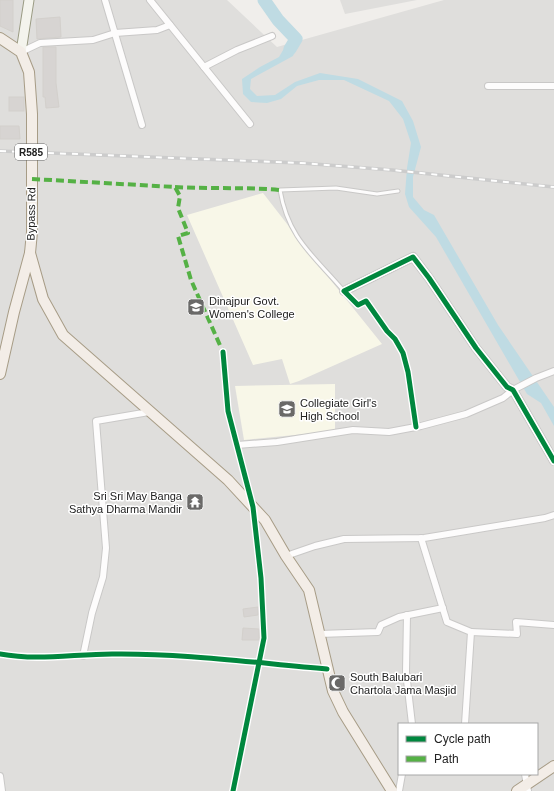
<svg xmlns="http://www.w3.org/2000/svg" width="554" height="791" viewBox="0 0 554 791" font-family="Helvetica,sans-serif">
	<style>
		.residential { fill: #dfdedc; fill-rule: evenodd }
		.education { fill: #f8f7e8 }
		.water { fill: #bfdbe3 }
		.lines { fill: none; stroke-linecap: round; stroke-linejoin: round }
		.river { stroke: #bfdbe3; stroke-width: 13 }
		.building { fill: #d7d4d2; stroke: #d3d0cc }
		.service-casing { stroke: #c9c8c7; stroke-width: 5 }
		.minor-casing { stroke: #c9c8c7; stroke-width: 8 }
		.tertiary-casing { stroke: #c9c8c7; stroke-width: 10 }
		.secondary-casing { stroke: #999a82; stroke-width: 11 }
		.primary-casing { stroke: #a79c86; stroke-width: 12 }
		.service { stroke: #fdfcfc; stroke-width: 3 }
		.minor { stroke: #fdfcfc; stroke-width: 6 }
		.tertiary { stroke: #fdfcfc; stroke-width: 8 }
		.secondary { stroke: #f4f4ed; stroke-width: 9 }
		.primary { stroke: #f3ede7; stroke-width: 10 }
		.rail-casing { stroke: #ccc; stroke-width: 3.5 }
		.rail { stroke: #fff; stroke-width: 2; stroke-dasharray: 6; stroke-linecap: butt }
		.quiet { stroke: #55b145; stroke-width: 4; stroke-dasharray: 8 4; stroke-linecap: butt }
		.cycleway-casing { stroke: #fff; stroke-width: 8 }
		.cycleway { stroke: #00873e; stroke-width: 5 }
		.labels { text-anchor: middle; stroke-width: 3; stroke-linejoin: round; paint-order: stroke }
		.shield { fill: #fff; stroke: #646464; stroke-width: 1 }
		.shield-label { font-size: 10px; font-weight: bold; fill: #222 }
		.street-label { font-size: 11px; fill: #222; stroke: #fff }
		.poi-label { font-size: 11px; fill: #222; stroke: #fff; text-anchor: start }
	</style>
	<rect width="100%" height="100%" fill="#f0eeeb"/>
	<g class="residential">
		<path d="M0 0H227L277 47 444 0H554V791H0ZM399 724H537V774H399Z"/>
		<path d="M340 0H417L345 14Z"/>
	</g>
	<g class="education">
		<path d="M263 193 329 278 382 344 299 381 290 384 282 359 253 365 187 215Z"/>
		<path d="M335 384V431L244 440 235 386Z"/>
	</g>
	<path class="water" d="M298 41 293 56 251 79 250 89 257 96 275 95 295 82 320 73 358 79 402 101 413 121 421 147 413 177V197L424 210 434 215 498 325 554 407V426L541 403 527 394 436 237 409 207 405 194 407 168 411 143 403 119 389 101 344 80H319L297 86 281 99 267 103 251 102 243 94 242 79 260 67 279 57 286 45Z"/>
	<g class="lines">
		<path class="river" d="M264 0 278 20 296 39 290 49"/>
	</g>
	<g class="building">
		<path d="M0 0H13V32L0 26Z"/>
		<path d="M60 17 61 37 37 39 36 19Z"/>
		<path d="M43 47H56V83L59 107 46 108 45 97H43Z"/>
		<rect x="9" y="97" width="15" height="14"/>
		<path d="M0 126H19L20 139H0Z"/>
		<path d="M258 607V615L244 617 243 609Z"/>
		<path d="M243 628 259 629V640H242Z"/>
	</g>
	<g class="lines">
		<defs>
			<path id="service" d="M343 290C313 255 288 238 280 190L336 188 377 194 398 191"/>
			<g id="minor">
				<path d="M105 0 142 125"/>
				<path d="M150 0 204 67 237 50 272 36"/>
				<path d="M21 52 40 43 93 40 115 33 157 30 170 25"/>
				<path d="M204 67 250 124"/>
				<path d="M488 86H554"/>
				<path d="M344 291 358 305 366 301 387 331 395 339 403 353 408 372 416 427"/>
				<path d="M223 352 228 411 253 507 261 578 264 638 233 791"/>
				<path d="M237 445 277 442 353 430 389 432 421 426 466 414 503 398 513 390 536 378 554 371"/>
				<path d="M421 538 447 622 471 632 465 724"/>
				<path d="M286 556 315 546 344 539 424 538 545 518 554 515"/>
				<path d="M407 615 406 672 412 724"/>
				<path d="M471 632 517 634 516 622 554 625"/>
				<path d="M319 634 378 632 381 625 399 617 443 608"/>
				<path d="M0 654C38 661 74 654 112 654 183 653 256 663 327 669"/>
				<path d="M83 656 92 613 103 577 106 548 96 421 149 412"/>
				<path d="M525 774 528 791"/>
				<path d="M0 776 2 791"/>
				<path d="M399 791 402 774"/>
			</g>
			<path id="tertiary" d="M344 291 413 257 429 278 476 348 507 387 513 390 554 461"/>
			<path id="secondary" d="M21 52 29 0"/>
			<g id="primary">
				<path d="M0 38 21 52 29 72 32 114V232L30 253 14 312 0 374"/>
				<path d="M30 253 43 299 63 335 228 480 265 520 286 556 309 590 333 691 343 712 392 791"/>
				<path d="M517 791 554 766"/>
			</g>
		</defs>
		<use href="#service" class="service-casing"/>
		<use href="#minor" class="minor-casing"/>
		<use href="#tertiary" class="tertiary-casing"/>
		<use href="#secondary" class="secondary-casing"/>
		<use href="#primary" class="primary-casing"/>
		<use href="#service" class="service"/>
		<use href="#minor" class="minor"/>
		<use href="#tertiary" class="tertiary"/>
		<use href="#secondary" class="secondary"/>
		<use href="#primary" class="primary"/>
		<defs>
			<path id="rail" d="M0 151 301 163 392 170 554 187"/>
		</defs>
		<use href="#rail" class="rail-casing"/>
		<use href="#rail" class="rail"/>
		<g class="quiet">
			<path d="M32 179 175 187 180 196 178 208 188 233 178 236 191 280 223 352"/>
			<path d="M175 187C211 189 245 187 280 190"/>
		</g>
		<defs>
			<g id="cycleway">
				<path d="M223 352 228 411 253 507 261 578 264 638 233 791"/>
				<path d="M416 427 408 372 403 353 395 339 387 331 366 301 358 305 344 291 413 257 429 278 476 348 507 387 513 390 554 461"/>
				<path d="M0 654C38 661 74 654 112 654 183 653 256 663 327 669"/>
			</g>
		</defs>
		<use href="#cycleway" class="cycleway-casing"/>
		<use href="#cycleway" class="cycleway"/>
	</g>
	<defs>
		<symbol id="university-square" viewBox="-11 -11 22 22"><rect x="-9" y="-9" width="18" height="18" rx="4" fill="#6a6968" stroke="#fff"/><path d="M0-5L7-2L0 1L-7-2ZM-4 1L0 2.5L4 1V4Q0 6-4 4Z" fill="#fff"/></symbol>
		<symbol id="temple-square" viewBox="-11 -11 22 22"><rect x="-9" y="-9" width="18" height="18" rx="4" fill="#6a6968" stroke="#fff"/><path d="M0-6L5-2H3V0L6.5 2.5H4V6H1.5V3h-3V6H-4V2.5H-6.5L-3 0V-2H-5Z" fill="#fff"/></symbol>
		<symbol id="mosque-square" viewBox="-11 -11 22 22"><rect x="-9" y="-9" width="18" height="18" rx="4" fill="#6a6968" stroke="#fff"/><path d="M3.5-4.9A6 6 0 1 0 3.5 4.9A5 5 0 1 1 3.5-4.9Z" fill="#fff"/></symbol>
	</defs>
	<g fill-rule="evenodd">
		<use href="#university-square" x="186" y="297" width="20" height="20"/>
		<use href="#university-square" x="277" y="399" width="20" height="20"/>
		<use href="#temple-square" x="185" y="492" width="20" height="20"/>
		<use href="#mosque-square" x="327" y="673" width="20" height="20"/>
	</g>
	<g class="labels">
		<rect class="shield" x="15" y="144" width="32" height="16" rx="3"/>
		<g class="shield-label">
			<text x="31" y="156">R585</text>
		</g>
		<g class="street-label">
			<text transform="translate(31 214) rotate(-89)" y="4">Bypass Rd</text>
		</g>
		<g class="poi-label">
			<text x="209" y="305">Dinajpur Govt.<tspan x="209" dy="13">Women's College</tspan></text>
			<text x="300" y="407">Collegiate Girl's<tspan x="300" dy="13">High School</tspan></text>
			<text x="182" y="500" text-anchor="end">Sri Sri May Banga<tspan x="182" dy="13">Sathya Dharma Mandir</tspan></text>
			<text x="350" y="681">South Balubari<tspan x="350" dy="13">Chartola Jama Masjid</tspan></text>
		</g>
	</g>
	<rect x="398" y="723" width="140" height="52" fill="#ffffff" stroke="#a7a7a7"/>
	<rect x="406" y="736" width="20" height="6" fill="#00873e" stroke="#a7a7a7"/>
	<text x="434" y="743" font-size="12" fill="#222222">Cycle path</text>
	<rect x="406" y="756" width="20" height="6" fill="#55b145" stroke="#a7a7a7"/>
	<text x="434" y="763" font-size="12" fill="#222222">Path</text>
</svg>
